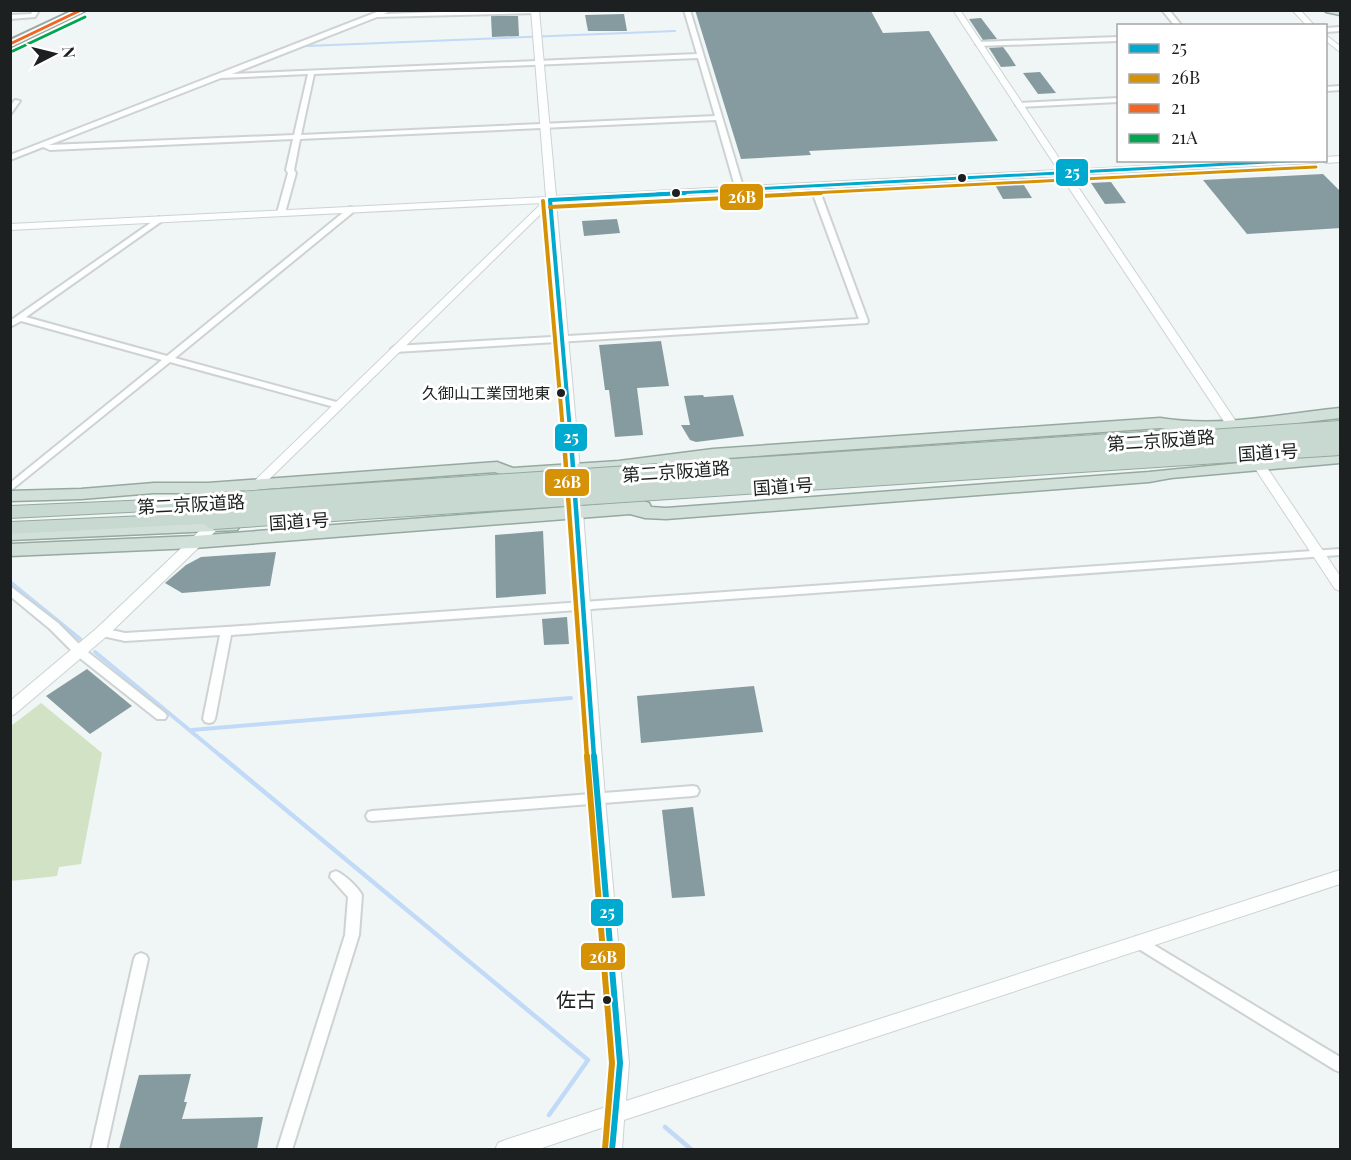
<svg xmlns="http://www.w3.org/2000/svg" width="1351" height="1160" viewBox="0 0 1351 1160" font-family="'Playfair Display','Noto Sans JP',serif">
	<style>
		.green { fill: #d2e3c5 }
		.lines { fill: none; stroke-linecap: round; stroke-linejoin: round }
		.stream-far2 { stroke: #c0daf7; stroke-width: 2 }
		.stream-far1 { stroke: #c0daf7; stroke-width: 4 }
		.stream { stroke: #c0daf7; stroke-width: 4.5 }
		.building { fill: #869b9f }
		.minor-casing { stroke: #ced2d2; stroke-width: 4 }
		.tertiary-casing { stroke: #ced2d2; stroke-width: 2 }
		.primary-casing { stroke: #95a9a1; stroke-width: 4 }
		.trunk-casing { stroke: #95a9a1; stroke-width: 3 }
		.motorway-casing { stroke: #95a9a1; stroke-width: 2 }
		.minor { fill: #fdfefe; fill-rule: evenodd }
		.tertiary { fill: #fdfefe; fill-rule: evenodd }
		.primary { fill: #dce7e3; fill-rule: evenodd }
		.trunk { fill: #d2e0da; fill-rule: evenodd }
		.motorway { fill: #c8d9d2; fill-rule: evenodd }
		.motorway-bridge-far1-casing { stroke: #95a9a1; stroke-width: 18; stroke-linecap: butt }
		.motorway-bridge-casing { stroke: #95a9a1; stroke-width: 22; stroke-linecap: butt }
		.motorway-bridge-far1 { stroke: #c8d9d2; stroke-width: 16 }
		.motorway-bridge { stroke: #c8d9d2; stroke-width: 20 }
		.bus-1-far3-casing { stroke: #fff; stroke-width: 6 }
		.bus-1-far2-casing { stroke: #fff; stroke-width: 8 }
		.bus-1-far1-casing { stroke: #fff; stroke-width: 9 }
		.bus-1-casing { stroke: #fff; stroke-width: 10 }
		.bus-2-far3-casing { stroke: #fff; stroke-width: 6 }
		.bus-2-far2-casing { stroke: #fff; stroke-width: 8 }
		.bus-2-far1-casing { stroke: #fff; stroke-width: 9 }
		.bus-2-casing { stroke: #fff; stroke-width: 10 }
		.bus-3-casing { stroke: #fff; stroke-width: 6 }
		.bus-4-casing { stroke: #fff; stroke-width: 6 }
		.bus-1-far3 { stroke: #00a9ce; stroke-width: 3 }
		.bus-1-far2 { stroke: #00a9ce; stroke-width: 4 }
		.bus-1-far1 { stroke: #00a9ce; stroke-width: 4.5 }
		.bus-1 { stroke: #00a9ce; stroke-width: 6 }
		.bus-2-far3 { stroke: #d69205; stroke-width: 3 }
		.bus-2-far2 { stroke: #d69205; stroke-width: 4 }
		.bus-2-far1 { stroke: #d69205; stroke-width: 4.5 }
		.bus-2 { stroke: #d69205; stroke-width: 6 }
		.bus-3 { stroke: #f26522; stroke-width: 3 }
		.bus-4 { stroke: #00a651; stroke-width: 3 }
		.bus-dot { fill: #1d2020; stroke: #fff; stroke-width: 2 }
		.labels { text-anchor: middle; stroke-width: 6; stroke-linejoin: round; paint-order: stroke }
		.bus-label { font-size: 16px; fill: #1d2020; stroke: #fff; text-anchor: end }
		.street-label { font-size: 18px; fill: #1d2020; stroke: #fff }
		.near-bus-label { font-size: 20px; fill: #1d2020; stroke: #fff; text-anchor: end }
		.line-badge { stroke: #fff; stroke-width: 2 }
		.badge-label { font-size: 16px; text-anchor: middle; font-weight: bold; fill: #fff }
	</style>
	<rect width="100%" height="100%" fill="#f0f5f5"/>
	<path class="green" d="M41 703 102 753 81 864 59 867 57 876 11 881V726Z"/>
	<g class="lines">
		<g class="stream-far2">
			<path d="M307 46 675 31"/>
			<path d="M10 161 393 10"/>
		</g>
		<g class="stream-far1">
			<path d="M10 582 80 639"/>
			<path d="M95 652 222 757"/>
			<path d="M192 730 571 698"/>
		</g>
		<g class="stream">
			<path d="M221 756 588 1060 549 1115"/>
			<path d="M665 1127 692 1150"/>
		</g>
	</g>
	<g class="building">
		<path d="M695 10 871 11 883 33 929 31 998 141 809 151 811 155 741 159Z"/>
		<path d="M624 14 627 31H588L585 15Z"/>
		<path d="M491 16H518L519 36 492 37Z"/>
		<path d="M981 18 997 39 983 40 969 19Z"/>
		<path d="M1003 47 1009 55 1016 66 1001 67 989 48Z"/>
		<path d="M1040 72 1056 93 1038 94 1023 73Z"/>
		<path d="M1323 174 1341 192V228L1247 234 1203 180Z"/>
		<path d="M1022 182 1032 198 1003 199 994 183Z"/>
		<path d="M1111 182 1126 203 1105 204 1091 183Z"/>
		<path d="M617 219 620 233 584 236 582 221Z"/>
		<path d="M661 341 669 386 637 388 643 435 615 437 609 390H605L599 345Z"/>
		<path d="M703 395 704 397 733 395 744 436 696 442 690 440 681 425H690L684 396Z"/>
		<path d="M543 531 546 594 496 598 495 535Z"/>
		<path d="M276 552 270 586 182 593 165 583 186 565 201 557Z"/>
		<path d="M567 617 569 644 544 645 542 619Z"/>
		<path d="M87 669 132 706 90 734 46 696Z"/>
		<path d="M754 686 763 732 641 743 637 696Z"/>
		<path d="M693 807 705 896 672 898 662 810Z"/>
		<path d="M191 1074 184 1102H187L182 1119 263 1117 257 1149H119L139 1075Z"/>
	</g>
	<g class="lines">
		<defs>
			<g id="minor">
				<path d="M33 10H39L35 17 10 19V15L31 14Z"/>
				<path d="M382 10H392L384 14 496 10 538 11 535 13 377 17 232 74 697 54 684 10H690L744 190 740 192 736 190 716 120 300 139 294 170 296 173 285 213 281 215 277 213 288 173 286 170 293 139 50 150 43 147 10 160V155ZM698 58 715 116 301 135 314 74ZM308 74 294 135 49 145 221 78Z"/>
				<path d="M1162 10H1169L1182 26H1175Z"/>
				<path d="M1340 27V31L1326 32V28Z"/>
				<path d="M1118 37V41L979 46 976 44 979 42Z"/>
				<path d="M1340 86V90L1326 91V87Z"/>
				<path d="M1118 98V102L1019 107 1016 105 1019 103Z"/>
				<path d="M15 100 20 101 10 115V106Z"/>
				<path d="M811 184 818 186 868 321 867 323 395 352 391 349 395 346 859 319 810 186Z"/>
				<path d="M350 207 357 209 175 358 340 403 342 405 340 407H334L170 362 10 491V483L162 360 21 321 10 327V321L159 217 163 219 162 221 26 317 167 356Z"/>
				<path d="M1340 549V555L231 635 215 719 213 722 209 723 205 722 203 719 220 635 125 641 98 635 97 632 98 629 102 628 125 633 226 627Z"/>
				<path d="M10 586 58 623 84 649 165 713 167 716 165 719H157L76 655 50 629 10 596Z"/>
				<path d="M693 786 697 787 699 791 697 795 693 796 372 821 368 820 366 816 368 812 372 811Z"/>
				<path d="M336 871C345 875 357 886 362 895L359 935 292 1150H277L345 935 348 897 330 877 331 873Z"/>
				<path d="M1139 936 1340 1057V1072L1335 1070 1134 946 1132 942 1134 938Z"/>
				<path d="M141 953 146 955 148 959 106 1150H91L134 959 136 955Z"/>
			</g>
			<g id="tertiary">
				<path d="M531 10H539L556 196 1058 170 953 10H960L1067 170 1253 160H1320L1316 163 1070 175 1340 576V591L1335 589 1061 176 556 202 581 481 575 485 569 481 547 208 253 495H245L243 492 542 203 10 230V224L546 197Z"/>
				<path d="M1292 10H1300L1315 26H1307Z"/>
				<path d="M1326 35 1340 46V52L1326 41Z"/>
				<path d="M1340 156V162L1326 163 1322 160H1326V157Z"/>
				<path d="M576 496 582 500 605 798 629 1063 626 1101 1340 870V884L624 1120 622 1150H602L604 1127 536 1150H495L498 1143 505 1140 606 1107 611 1063 589 798 570 500Z"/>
				<path d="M219 516 224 517 225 520 224 523 107 636 15 714 10 716V701L97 628 214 517Z"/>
			</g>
			<path id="primary" d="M74 10H86L10 47V40Z"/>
			<g id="trunk">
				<path d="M1325 10H1340V15L1326 12Z"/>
				<path d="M1340 408V418C1279 424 1221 438 1160 428L713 459 619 471 511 478 495 472 208 493H154L81 499 10 501V491L81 489 154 483H208L497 462 513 468 619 461 713 449 1160 418C1221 428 1279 414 1340 408Z"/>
				<path d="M1340 453V463L1171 478 1149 482 666 519 645 518 630 514 194 548 10 556V544L194 536 643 501 649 503 651 507 666 508 1149 472Z"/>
				<path d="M231 520 237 522 240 526 237 530 10 540V528Z"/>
			</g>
			<g id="motorway">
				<path d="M221 497 227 499 230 503 227 507 10 518V506Z"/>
				<path d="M213 513 220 515 222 519 220 523 10 534V522Z"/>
			</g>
		</defs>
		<use href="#minor" class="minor-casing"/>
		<use href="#tertiary" class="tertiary-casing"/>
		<use href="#primary" class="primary-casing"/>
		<use href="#trunk" class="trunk-casing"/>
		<use href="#motorway" class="motorway-casing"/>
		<use href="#minor" class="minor"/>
		<use href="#tertiary" class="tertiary"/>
		<use href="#primary" class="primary"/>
		<use href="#trunk" class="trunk"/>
		<use href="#motorway" class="motorway"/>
		<defs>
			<path id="motorway-bridge-far1" d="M1150 442 1340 429"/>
			<g id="motorway-bridge">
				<path d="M221 503 1172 440"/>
				<path d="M213 519 1340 445"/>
			</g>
		</defs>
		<use href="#motorway-bridge-far1" class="motorway-bridge-far1-casing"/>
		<use href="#motorway-bridge" class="motorway-bridge-casing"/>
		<use href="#motorway-bridge-far1" class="motorway-bridge-far1"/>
		<use href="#motorway-bridge" class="motorway-bridge"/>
		<defs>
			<path id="bus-1-far3" d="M657 194 1306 160"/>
			<g id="bus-1-far2">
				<path d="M550 200 571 442"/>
				<path d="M550 200 685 193"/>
			</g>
			<path id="bus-1-far1" d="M571 440 594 757"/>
			<path id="bus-1" d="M594 756 620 1063 612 1150"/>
			<path id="bus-2-far3" d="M792 194 1316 167"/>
			<g id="bus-2-far2">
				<path d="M543 201 564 442"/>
				<path d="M550 207 821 193"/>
			</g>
			<path id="bus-2-far1" d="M564 440 587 757"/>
			<path id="bus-2" d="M587 756 612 1063 605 1149"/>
			<path id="bus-3" d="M10 44 81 10"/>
			<path id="bus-4" d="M13 51 85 17"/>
		</defs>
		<use href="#bus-1-far3" class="bus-1-far3-casing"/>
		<use href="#bus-1-far2" class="bus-1-far2-casing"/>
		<use href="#bus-1-far1" class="bus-1-far1-casing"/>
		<use href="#bus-1" class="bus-1-casing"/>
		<use href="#bus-2-far3" class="bus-2-far3-casing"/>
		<use href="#bus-2-far2" class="bus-2-far2-casing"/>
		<use href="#bus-2-far1" class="bus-2-far1-casing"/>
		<use href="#bus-2" class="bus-2-casing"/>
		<use href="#bus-3" class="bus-3-casing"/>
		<use href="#bus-4" class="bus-4-casing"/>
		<use href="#bus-1-far3" class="bus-1-far3"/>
		<use href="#bus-1-far2" class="bus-1-far2"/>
		<use href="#bus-1-far1" class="bus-1-far1"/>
		<use href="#bus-1" class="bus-1"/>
		<use href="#bus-2-far3" class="bus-2-far3"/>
		<use href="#bus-2-far2" class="bus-2-far2"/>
		<use href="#bus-2-far1" class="bus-2-far1"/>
		<use href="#bus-2" class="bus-2"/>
		<use href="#bus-3" class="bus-3"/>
		<use href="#bus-4" class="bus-4"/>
	</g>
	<g class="bus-dot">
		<circle cx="962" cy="178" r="5"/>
		<circle cx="676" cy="193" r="5"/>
		<circle cx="561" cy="393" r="5"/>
		<circle cx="607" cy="1000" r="5"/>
	</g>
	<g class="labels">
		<g class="bus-label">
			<text x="550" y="399">久御山工業団地東</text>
		</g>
		<g class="street-label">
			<text transform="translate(1161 441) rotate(-4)" y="6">第二京阪道路</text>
			<text transform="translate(1268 453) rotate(-4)" y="6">国道1号</text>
			<text transform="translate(676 472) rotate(-4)" y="6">第二京阪道路</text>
			<text transform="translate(783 487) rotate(-4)" y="6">国道1号</text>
			<text transform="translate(191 505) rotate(-3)" y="6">第二京阪道路</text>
			<text transform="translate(299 522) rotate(-4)" y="6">国道1号</text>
		</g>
		<g class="near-bus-label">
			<text x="596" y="1007">佐古</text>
		</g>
	</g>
	<g class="line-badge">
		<rect x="1055" y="158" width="34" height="29" rx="6" fill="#00a9ce"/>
		<rect x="719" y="183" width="45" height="28" rx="6" fill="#d69205"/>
		<rect x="554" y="423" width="34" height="29" rx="6" fill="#00a9ce"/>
		<rect x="544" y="468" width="46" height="29" rx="6" fill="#d69205"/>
		<rect x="590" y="898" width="34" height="29" rx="6" fill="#00a9ce"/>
		<rect x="580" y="942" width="46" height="29" rx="6" fill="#d69205"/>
	</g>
	<g class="badge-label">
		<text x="1072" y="178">25</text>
		<text x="742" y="203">26B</text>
		<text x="571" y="443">25</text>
		<text x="567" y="488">26B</text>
		<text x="607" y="918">25</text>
		<text x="603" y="963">26B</text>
	</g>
	<rect width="1351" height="1160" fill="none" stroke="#1d2020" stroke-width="24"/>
	<rect x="1117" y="24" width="210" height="138" fill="#ffffff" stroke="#a5a6a6" stroke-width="1.5"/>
	<rect x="1129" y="44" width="30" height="9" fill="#00a9ce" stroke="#a5a6a6" stroke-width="1.5"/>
	<text x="1171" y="54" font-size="18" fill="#1d2020">25</text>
	<rect x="1129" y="74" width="30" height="9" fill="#d69205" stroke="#a5a6a6" stroke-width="1.5"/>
	<text x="1171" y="84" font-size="18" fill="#1d2020">26B</text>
	<rect x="1129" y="104" width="30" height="9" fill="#f26522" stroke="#a5a6a6" stroke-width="1.5"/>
	<text x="1171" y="114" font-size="18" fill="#1d2020">21</text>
	<rect x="1129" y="134" width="30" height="9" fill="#00a651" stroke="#a5a6a6" stroke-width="1.5"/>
	<text x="1171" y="144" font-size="18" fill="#1d2020">21A</text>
	<g transform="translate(54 54) rotate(83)" stroke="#ffffff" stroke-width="4.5" paint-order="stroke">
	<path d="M0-4.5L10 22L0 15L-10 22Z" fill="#1d2020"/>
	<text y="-9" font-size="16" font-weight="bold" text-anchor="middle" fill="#1d2020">N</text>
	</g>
</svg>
